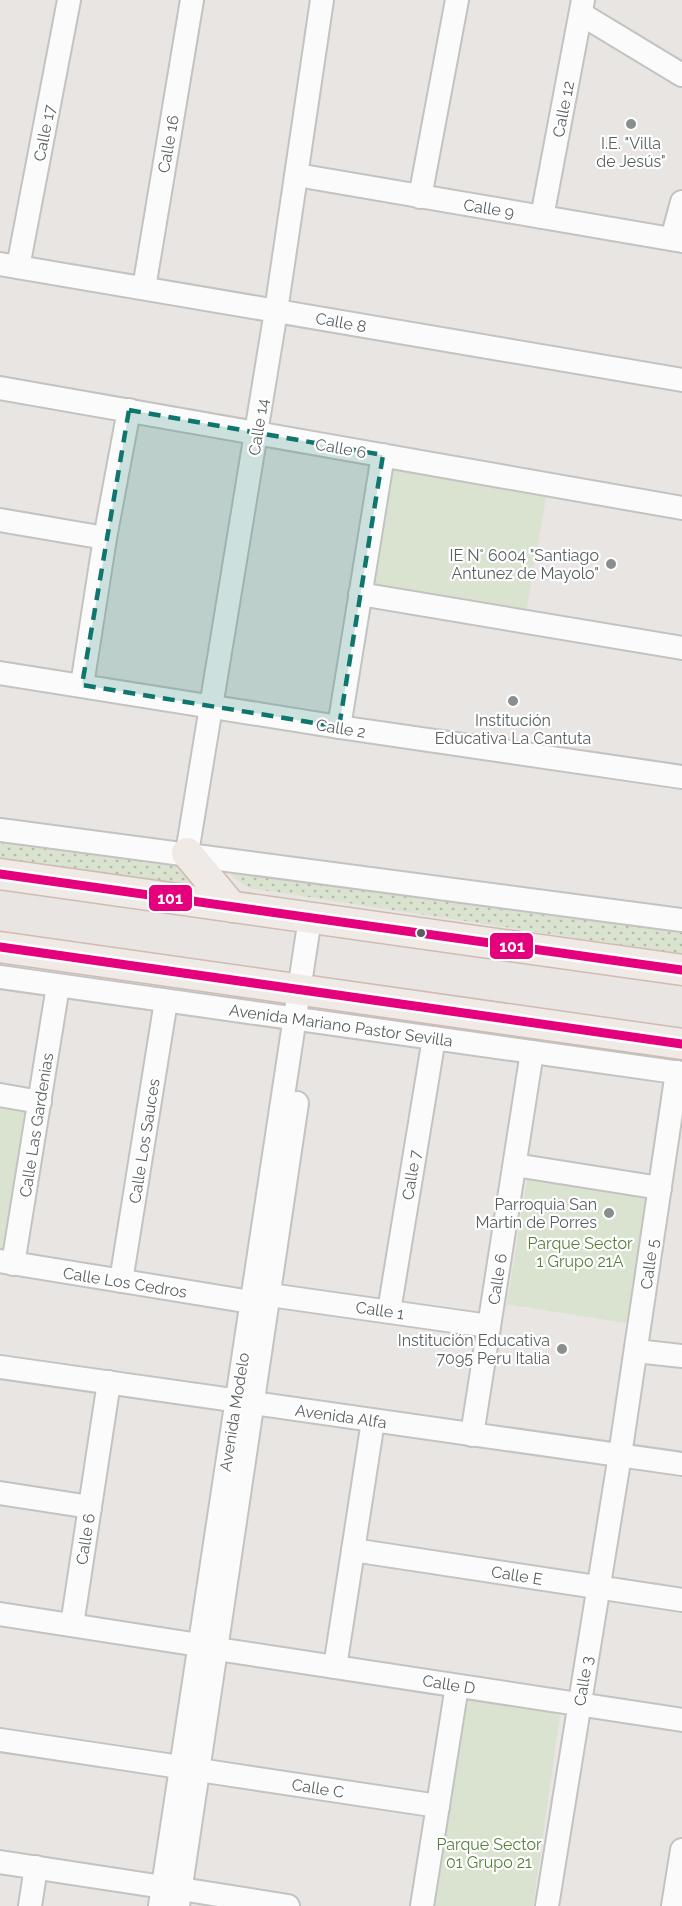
<svg xmlns="http://www.w3.org/2000/svg" width="682" height="1906" viewBox="0 0 682 1906" font-family="Raleway,sans-serif">
	<style>
		.grass { fill: url(#grass-dots) }
		.park { fill: #d9e3cf }
		.lines { fill: none; stroke-linecap: round; stroke-linejoin: round }
		.minor-casing { stroke: #c3c3c2; stroke-width: 26 }
		.major-casing { stroke: #cfbbb2; stroke-width: 33 }
		.minor { stroke: #fcfbfb; stroke-width: 22 }
		.major { stroke: #f0eae6; stroke-width: 30 }
		.bus-1-casing { stroke: #fff; stroke-width: 14 }
		.bus-1 { stroke: #e5007d; stroke-width: 9 }
		.marked { fill: #0f766e; fill-opacity: 0.2; stroke: #0f766e; stroke-width: 4.5; stroke-dasharray: 12 8; stroke-linejoin: round }
		.poi-dot { fill: #8b8e8e; stroke: #fff; stroke-width: 2 }
		.bus-dot { fill: #595f60; stroke: #fff; stroke-width: 2 }
		.labels { text-anchor: middle; stroke-width: 4.5; stroke-linejoin: round; paint-order: stroke }
		.street-label { font-size: 16px; fill: #595f60; stroke: #fff }
		.poi-label { font-size: 16px; fill: #595f60; stroke: #fff; text-anchor: end }
		.park-label { font-size: 16px; fill: #557f3a; stroke: #fff }
		.line-badge { stroke: #fff; stroke-width: 2 }
		.badge-label { font-size: 16px; text-anchor: middle; font-weight: bold; fill: #fff }
	</style>
	<defs>
		<pattern id="grass-dots" width="8" height="8" patternUnits="userSpaceOnUse" patternTransform="scale(1.5)"><rect width="8" height="8" fill="#d9e3cf"/><path d="M2 2h.1M6 6h.1" fill="none" stroke="#b3bbab" stroke-width="1.8" stroke-linecap="round"/></pattern>
	</defs>
	<rect width="100%" height="100%" fill="#e8e5e3"/>
	<g class="grass">
		<path d="M0 843 179 864 196 883 194 886 0 858Z"/>
		<path d="M230 868 682 933V954L249 888 233 877Z"/>
	</g>
	<g class="park">
		<path d="M391 467 547 492 526 612 369 586Z"/>
		<path d="M0 1101 33 1105 8 1251 0 1249Z"/>
		<path d="M527 1179 653 1199 632 1324 507 1304Z"/>
		<path d="M463 1698 560 1714 533 1906H430Z"/>
	</g>
	<g class="lines">
		<defs>
			<g id="minor">
				<path d="M581 14 682 75"/>
				<path d="M297 175 682 241"/>
				<path d="M420 197 457 0"/>
				<path d="M542 217 583 0"/>
				<path d="M672 239 682 202"/>
				<path d="M0 264 682 380"/>
				<path d="M18 267 69 0"/>
				<path d="M144 288 192 0"/>
				<path d="M0 388 682 508"/>
				<path d="M0 520 105 538"/>
				<path d="M360 594 682 648"/>
				<path d="M0 673 339 727 682 777"/>
				<path d="M82 685 105 538 129 410"/>
				<path d="M339 727 383 455"/>
				<path d="M0 830 682 920"/>
				<path d="M187 853 276 311 322 0"/>
				<path d="M0 977 682 1073"/>
				<path d="M0 1095 40 1102"/>
				<path d="M515 1165 660 1188"/>
				<path d="M0 1261 251 1302"/>
				<path d="M13 1264 58 986"/>
				<path d="M121 1281 166 1001"/>
				<path d="M270 1295 489 1326"/>
				<path d="M389 1311 434 1038"/>
				<path d="M636 1351 682 1356"/>
				<path d="M0 1367 682 1464"/>
				<path d="M472 1435 532 1052"/>
				<path d="M0 1493 90 1507"/>
				<path d="M353 1550 682 1600"/>
				<path d="M0 1614 199 1645"/>
				<path d="M72 1625 109 1382"/>
				<path d="M217 1649 682 1720"/>
				<path d="M335 1667 373 1421"/>
				<path d="M0 1740 180 1767"/>
				<path d="M199 1770 438 1806"/>
				<path d="M0 1862 163 1887"/>
				<path d="M181 1889 288 1906"/>
				<path d="M30 1906 36 1867"/>
				<path d="M160 1906 310 918"/>
				<path d="M178 1906 297 1103"/>
				<path d="M422 1906 457 1686"/>
				<path d="M547 1906 620 1455 677 1072"/>
				<path d="M673 1906 682 1850"/>
			</g>
			<g id="major">
				<path d="M187 853 232 907"/>
				<path d="M0 874 682 970"/>
				<path d="M0 947 682 1044"/>
			</g>
		</defs>
		<use href="#minor" class="minor-casing"/>
		<use href="#major" class="major-casing"/>
		<use href="#minor" class="minor"/>
		<use href="#major" class="major"/>
		<defs>
			<g id="bus-1">
				<path d="M0 874 682 970"/>
				<path d="M0 947 682 1044"/>
			</g>
		</defs>
		<use href="#bus-1" class="bus-1-casing"/>
		<use href="#bus-1" class="bus-1"/>
	</g>
	<path class="marked" d="M129 410 383 455 339 727 82 685Z"/>
	<g class="poi-dot">
		<circle cx="631" cy="124" r="6"/>
		<circle cx="611" cy="564" r="6"/>
		<circle cx="513" cy="701" r="6"/>
		<circle cx="609" cy="1213" r="6"/>
		<circle cx="562" cy="1349" r="6"/>
	</g>
	<circle class="bus-dot" cx="421" cy="933" r="5"/>
	<g class="labels">
		<g class="street-label">
			<text transform="translate(563 109) rotate(-79)" y="6">Calle 12</text>
			<text transform="translate(44 133) rotate(-79)" y="6">Calle 17</text>
			<text transform="translate(168 144) rotate(-80)" y="6">Calle 16</text>
			<text transform="translate(489 208) rotate(9)" y="6">Calle 9</text>
			<text transform="translate(341 322) rotate(10)" y="6">Calle 8</text>
			<text transform="translate(258 427) rotate(-81)" y="6">Calle 14</text>
			<text transform="translate(341 448) rotate(10)" y="6">Calle 6</text>
			<text transform="translate(341 728) rotate(9)" y="6">Calle 2</text>
			<text transform="translate(341 1025) rotate(8)" y="6">Avenida Mariano Pastor Sevilla</text>
			<text transform="translate(36 1125) rotate(-81)" y="6">Calle Las Gardenias</text>
			<text transform="translate(144 1141) rotate(-81)" y="6">Calle Los Sauces</text>
			<text transform="translate(411 1175) rotate(-81)" y="6">Calle 7</text>
			<text transform="translate(649 1264) rotate(-82)" y="6">Calle 5</text>
			<text transform="translate(497 1279) rotate(-81)" y="6">Calle 6</text>
			<text transform="translate(125 1282) rotate(9)" y="6">Calle Los Cedros</text>
			<text transform="translate(380 1310) rotate(8)" y="6">Calle 1</text>
			<text transform="translate(234 1412) rotate(-81)" y="6">Avenida Modelo</text>
			<text transform="translate(341 1416) rotate(8)" y="6">Avenida Alfa</text>
			<text transform="translate(85 1539) rotate(-81)" y="6">Calle 6</text>
			<text transform="translate(517 1575) rotate(9)" y="6">Calle E</text>
			<text transform="translate(583 1681) rotate(-81)" y="6">Calle 3</text>
			<text transform="translate(449 1684) rotate(9)" y="6">Calle D</text>
			<text transform="translate(318 1788) rotate(9)" y="6">Calle C</text>
		</g>
		<g class="poi-label">
			<text x="631" y="149" text-anchor="middle">I.E. "Villa<tspan x="631" dy="18">de Jesús"</tspan></text>
			<text x="599" y="561">IE N° 6004 "Santiago<tspan x="599" dy="18">Antunez de Mayolo"</tspan></text>
			<text x="513" y="726" text-anchor="middle">Institución<tspan x="513" dy="18">Educativa La Cantuta</tspan></text>
			<text x="597" y="1210">Parroquia San<tspan x="597" dy="18">Martín de Porres</tspan></text>
			<text x="550" y="1346">Institución Educativa<tspan x="550" dy="18">7095 Peru Italia</tspan></text>
		</g>
		<g class="park-label">
			<text x="580" y="1249">Parque Sector<tspan x="580" dy="18">1 Grupo 21A</tspan></text>
			<text x="489" y="1850">Parque Sector<tspan x="489" dy="18">01 Grupo 21</tspan></text>
		</g>
	</g>
	<g class="line-badge">
		<rect x="148" y="884" width="45" height="28" rx="6" fill="#e5007d"/>
		<rect x="489" y="932" width="45" height="28" rx="6" fill="#e5007d"/>
	</g>
	<g class="badge-label">
		<text x="170" y="904">101</text>
		<text x="512" y="952">101</text>
	</g>
</svg>
